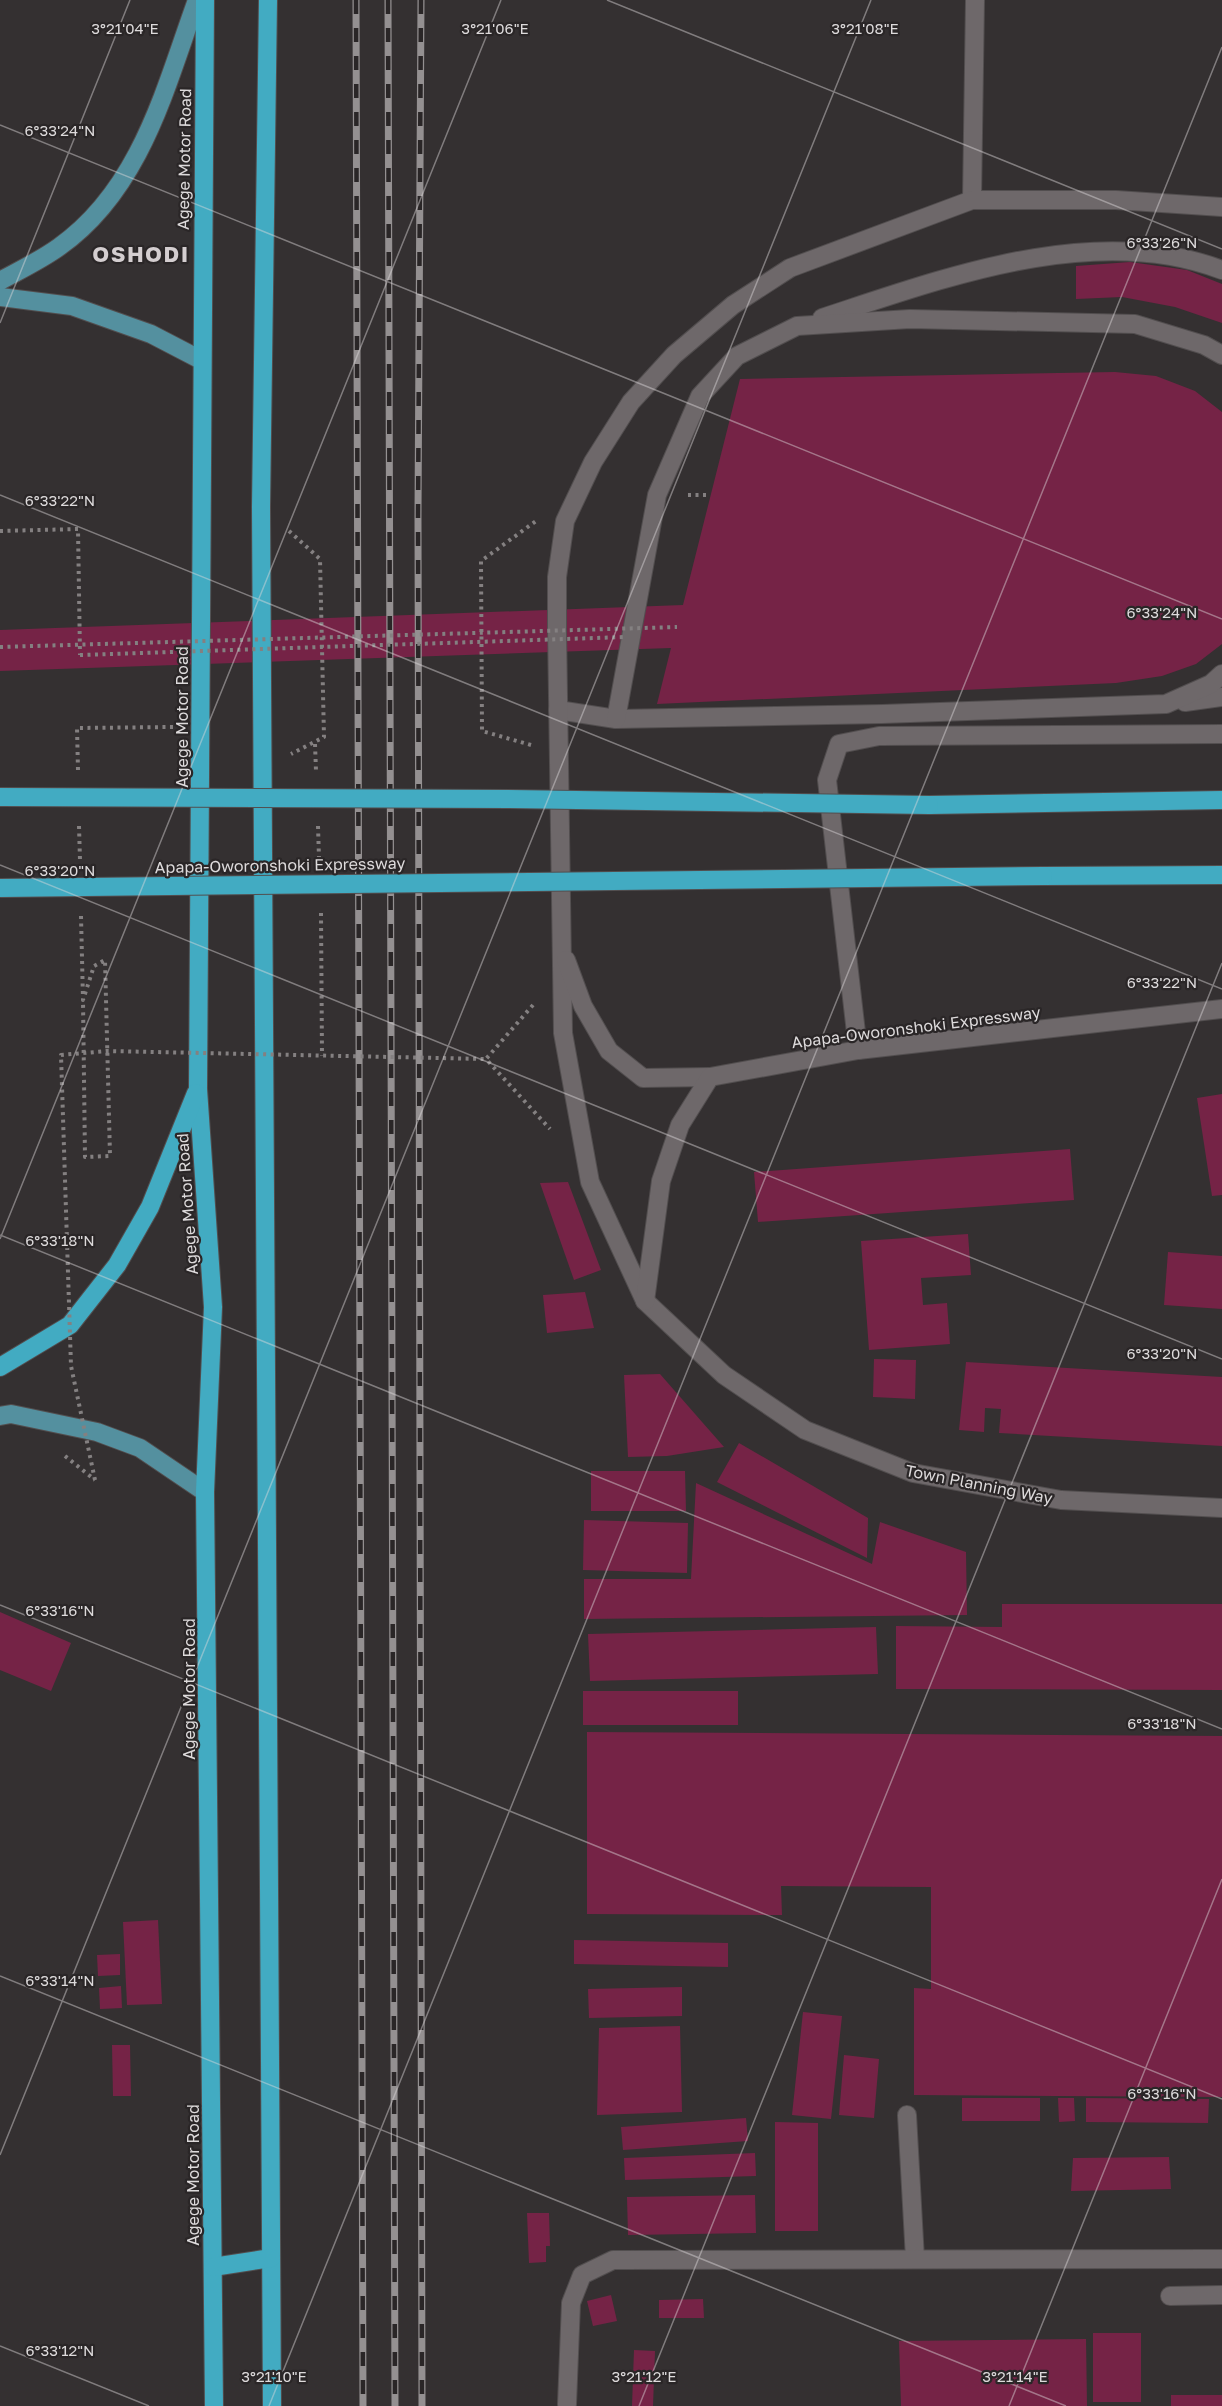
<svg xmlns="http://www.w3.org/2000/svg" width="1222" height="2406" viewBox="0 0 1222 2406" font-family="'Golos Text',sans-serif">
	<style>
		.building { fill: #752346 }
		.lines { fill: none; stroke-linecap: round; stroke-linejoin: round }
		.lane-casing { stroke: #524e4f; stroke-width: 20 }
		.street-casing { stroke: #524e4f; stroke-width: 20 }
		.secondary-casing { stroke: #524e4f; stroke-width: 20 }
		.primary-casing { stroke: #524e4f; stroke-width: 20 }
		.highway-casing { stroke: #524e4f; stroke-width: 20 }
		.path { stroke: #848081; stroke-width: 4; stroke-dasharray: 3 4.5; stroke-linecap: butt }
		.lane { stroke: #6e686a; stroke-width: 18 }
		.street { stroke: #6e686a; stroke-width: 18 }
		.secondary { stroke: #6e686a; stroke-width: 18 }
		.primary { stroke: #54909f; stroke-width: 18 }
		.highway { stroke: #42abc2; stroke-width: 18 }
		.rail-casing { stroke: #949091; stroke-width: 7 }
		.rail { stroke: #2a2627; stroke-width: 4.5; stroke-dasharray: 14; stroke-linecap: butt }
		.highway-bridge-casing { stroke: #524e4f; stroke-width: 20; stroke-linecap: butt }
		.path-bridge { stroke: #848081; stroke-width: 4; stroke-dasharray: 3 4.5; stroke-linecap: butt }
		.highway-bridge { stroke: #42abc2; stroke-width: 18 }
		.ticks { fill: none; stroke: #dddadb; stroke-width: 1.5; stroke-opacity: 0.45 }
		.labels { text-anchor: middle; stroke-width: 4.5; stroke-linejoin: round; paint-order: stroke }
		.street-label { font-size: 16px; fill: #dddadb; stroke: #2a2627 }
		.district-label { font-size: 22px; font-weight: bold; letter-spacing: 1.5px; fill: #d4ced0; stroke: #2a2627 }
		.ticks-label { font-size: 15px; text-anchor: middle; fill: #dddadb; stroke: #2a2627; stroke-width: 4.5; stroke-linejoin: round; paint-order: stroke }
	</style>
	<rect width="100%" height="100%" fill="#343031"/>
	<g class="building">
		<path d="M1130 262 1187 270 1222 284V323L1175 307 1122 297 1076 299V266Z"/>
		<path d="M1115 372 1156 376 1195 391 1222 412V644L1196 664 1162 676 1116 683 657 704 671 648 0 671V630L683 605 740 379Z"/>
		<path d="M1222 1094V1195L1212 1196 1197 1098Z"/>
		<path d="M1070 1149 1074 1200 758 1222 754 1172Z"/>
		<path d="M568 1182 601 1270 574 1280 540 1183Z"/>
		<path d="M968 1234 971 1275 921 1278 923 1305 947 1303 950 1344 869 1350 861 1241Z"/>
		<path d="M1168 1252 1222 1256V1309L1164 1305Z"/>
		<path d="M585 1292 594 1328 547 1333 543 1295Z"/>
		<path d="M874 1359 916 1360 915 1399 873 1397Z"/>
		<path d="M966 1362 1222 1377V1446L999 1433 1001 1409 985 1408 984 1432 959 1430Z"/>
		<path d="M660 1374 724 1447 667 1456 628 1457 624 1375Z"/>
		<path d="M739 1443 868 1518 867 1558 717 1482Z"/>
		<path d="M591 1471H685L686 1511H591Z"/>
		<path d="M696 1483 872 1564 880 1522 966 1552 967 1615 584 1619V1579H691Z"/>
		<path d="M584 1520 688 1523 687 1573 583 1570Z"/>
		<path d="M1002 1604H1222V1690L896 1689V1626L1002 1627Z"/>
		<path d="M0 1612 71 1643 51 1691 0 1670Z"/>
		<path d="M876 1627 878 1674 590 1681 588 1634Z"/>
		<rect x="583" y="1691" width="155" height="34"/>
		<path d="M587 1732 1222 1736V2097L914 2095V1988L931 1989V1887L781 1886 782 1915 587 1914Z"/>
		<path d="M158 1920 162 2004 127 2005 123 1922Z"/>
		<path d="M574 1940 728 1943V1967L574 1964Z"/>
		<path d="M120 1954V1975L98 1976 97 1955Z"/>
		<path d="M121 1986 122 2008 100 2009 99 1988Z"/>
		<path d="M682 1987V2016L589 2018 588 1989Z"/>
		<path d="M803 2012 842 2016 831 2119 792 2115Z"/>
		<path d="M680 2026 682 2112 597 2115 599 2028Z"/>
		<path d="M112 2045H130L131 2096H113Z"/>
		<path d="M844 2055 879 2059 874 2118 839 2115Z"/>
		<rect x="962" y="2098" width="78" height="23"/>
		<path d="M1058 2098H1074L1075 2121 1059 2122Z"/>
		<path d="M1086 2098 1209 2099 1208 2123 1086 2122Z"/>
		<path d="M746 2118 748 2141 623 2150 621 2127Z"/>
		<path d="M775 2122 818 2123V2231H775Z"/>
		<path d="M755 2153 756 2176 625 2180 624 2158Z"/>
		<path d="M1169 2157 1171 2189 1071 2191 1073 2158Z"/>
		<path d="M755 2195 756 2233 628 2235 627 2197Z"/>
		<path d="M527 2213H549L550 2246H546V2262L529 2263Z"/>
		<path d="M611 2295 617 2321 593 2326 587 2301Z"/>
		<path d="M703 2299 704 2318H659V2300Z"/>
		<rect x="1093" y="2333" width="48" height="69"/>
		<path d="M1086 2339 1087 2406H901L899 2341Z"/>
		<path d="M634 2350 655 2351 653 2406H632Z"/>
		<rect x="1171" y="2395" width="51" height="11"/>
	</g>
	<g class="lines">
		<defs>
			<g id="lane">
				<path d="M822 318C944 278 1095 221 1222 270"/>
				<path d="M1185 702 1222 697"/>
				<path d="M558 710 616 719 882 714 1166 704 1211 684 1222 674"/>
				<path d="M616 719 657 495 700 396 737 356 797 326 910 319 1135 324 1204 345 1222 355"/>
				<path d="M858 1050 827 780 839 744 879 736 1222 734"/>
				<path d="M907 2115 915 2259"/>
				<path d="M1170 2296 1222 2295"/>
				<path d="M567 2404 571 2303 582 2275 613 2260 1222 2259"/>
			</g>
			<path id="street" d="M972 200 975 0"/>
			<g id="secondary">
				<path d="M1222 207 1116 200H972L790 268 733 305 674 355 631 402 593 462 565 521 557 577V628L563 1033 590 1182 645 1301 724 1375 805 1430 913 1473 1061 1500 1222 1508"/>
				<path d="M566 960 583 1006 609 1051 643 1078 710 1077"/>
				<path d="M645 1301 661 1181 680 1125 710 1077 858 1050 1222 1009"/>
			</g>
			<g id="primary">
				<path d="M0 281C20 270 41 260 59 247 141 189 165 88 197 0"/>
				<path d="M0 297 72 306 151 334 201 360"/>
				<path d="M0 1416 11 1414 97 1432 140 1448 205 1492"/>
			</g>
			<g id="highway">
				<path d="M205 0 198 1089 213 1307 205 1492 214 2406"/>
				<path d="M268 0 261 507 272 2406"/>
				<path d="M929 805 1222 800"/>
				<path d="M1043 876 1222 875"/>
				<path d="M0 1367 70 1325 117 1265 150 1207 196 1093"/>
				<path d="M213 2267 271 2258"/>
			</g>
		</defs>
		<use href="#lane" class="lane-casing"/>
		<use href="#street" class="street-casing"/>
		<use href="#secondary" class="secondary-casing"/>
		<use href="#primary" class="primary-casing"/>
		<use href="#highway" class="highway-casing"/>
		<g class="path">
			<path d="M688 495H710"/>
			<path d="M0 531 78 529 80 655"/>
			<path d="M289 531 320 559 324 737 291 754"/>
			<path d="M315 744 316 771"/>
			<path d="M531 745 482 731 481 561 536 521"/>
			<path d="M78 770 77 728 174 727"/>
			<path d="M79 826 80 860"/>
			<path d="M318 826 319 858"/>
			<path d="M321 913 322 1056"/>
			<path d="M81 916 83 1000 94 966 105 960 110 1156 85 1157 83 1000"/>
			<path d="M533 1005 486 1059 550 1129"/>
			<path d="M65 1456 95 1480"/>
		</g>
		<use href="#lane" class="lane"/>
		<use href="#street" class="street"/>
		<use href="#secondary" class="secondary"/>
		<use href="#primary" class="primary"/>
		<use href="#highway" class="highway"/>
		<defs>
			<g id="rail">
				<path d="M356 0 363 2406"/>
				<path d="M388 0 395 2406"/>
				<path d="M421 0 418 516 422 2406"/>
			</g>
		</defs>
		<use href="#rail" class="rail-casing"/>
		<use href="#rail" class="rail"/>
		<defs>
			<g id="highway-bridge">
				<path d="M0 797 509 799 929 805"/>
				<path d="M0 888 1043 876"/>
			</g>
		</defs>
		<use href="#highway-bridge" class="highway-bridge-casing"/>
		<g class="path-bridge">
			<path d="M0 647 677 627"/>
			<path d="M80 655 626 637"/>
			<path d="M95 1480 71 1366 61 1055 107 1051 486 1059"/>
		</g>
		<use href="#highway-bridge" class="highway-bridge"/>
	</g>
	<path class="ticks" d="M607 0 1222 249M0 125 1222 619M0 323 130 0M0 495 1222 989M0 865 1222 1359M0 1235 1222 1729M0 1239 501 0M0 1605 1222 2099M0 1976 1066 2406M0 2155 871 0M0 2346 149 2406M269 2406 1222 47M639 2406 1222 963M1009 2406 1222 1879"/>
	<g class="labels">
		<g class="street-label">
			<text transform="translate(184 159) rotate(-89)" y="6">Agege Motor Road</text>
			<text transform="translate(182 717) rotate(-90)" y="6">Agege Motor Road</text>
			<text transform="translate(280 865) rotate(-1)" y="6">Apapa-Oworonshoki Expressway</text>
			<text transform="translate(916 1027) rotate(-7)" y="6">Apapa-Oworonshoki Expressway</text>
			<text transform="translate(187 1204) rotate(-94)" y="6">Agege Motor Road</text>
			<text transform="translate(979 1484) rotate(11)" y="6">Town Planning Way</text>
			<text transform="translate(189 1689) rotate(-90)" y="6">Agege Motor Road</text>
			<text transform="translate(193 2175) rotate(-90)" y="6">Agege Motor Road</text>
		</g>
		<g class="district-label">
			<text x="141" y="262">OSHODI</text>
		</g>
	</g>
	<g class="ticks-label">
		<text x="125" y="34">3°21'04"E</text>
		<text x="495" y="34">3°21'06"E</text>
		<text x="865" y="34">3°21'08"E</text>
		<text x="60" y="136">6°33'24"N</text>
		<text x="1162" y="248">6°33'26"N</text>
		<text x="60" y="506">6°33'22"N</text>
		<text x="1162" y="618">6°33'24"N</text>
		<text x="60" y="876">6°33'20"N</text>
		<text x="1162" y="988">6°33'22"N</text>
		<text x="60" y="1246">6°33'18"N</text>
		<text x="1162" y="1359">6°33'20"N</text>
		<text x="60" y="1616">6°33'16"N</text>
		<text x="1162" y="1729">6°33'18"N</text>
		<text x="60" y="1986">6°33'14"N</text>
		<text x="1162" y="2099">6°33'16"N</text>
		<text x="60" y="2356">6°33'12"N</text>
		<text x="274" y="2382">3°21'10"E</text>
		<text x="644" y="2382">3°21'12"E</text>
		<text x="1015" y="2382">3°21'14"E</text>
	</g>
</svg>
